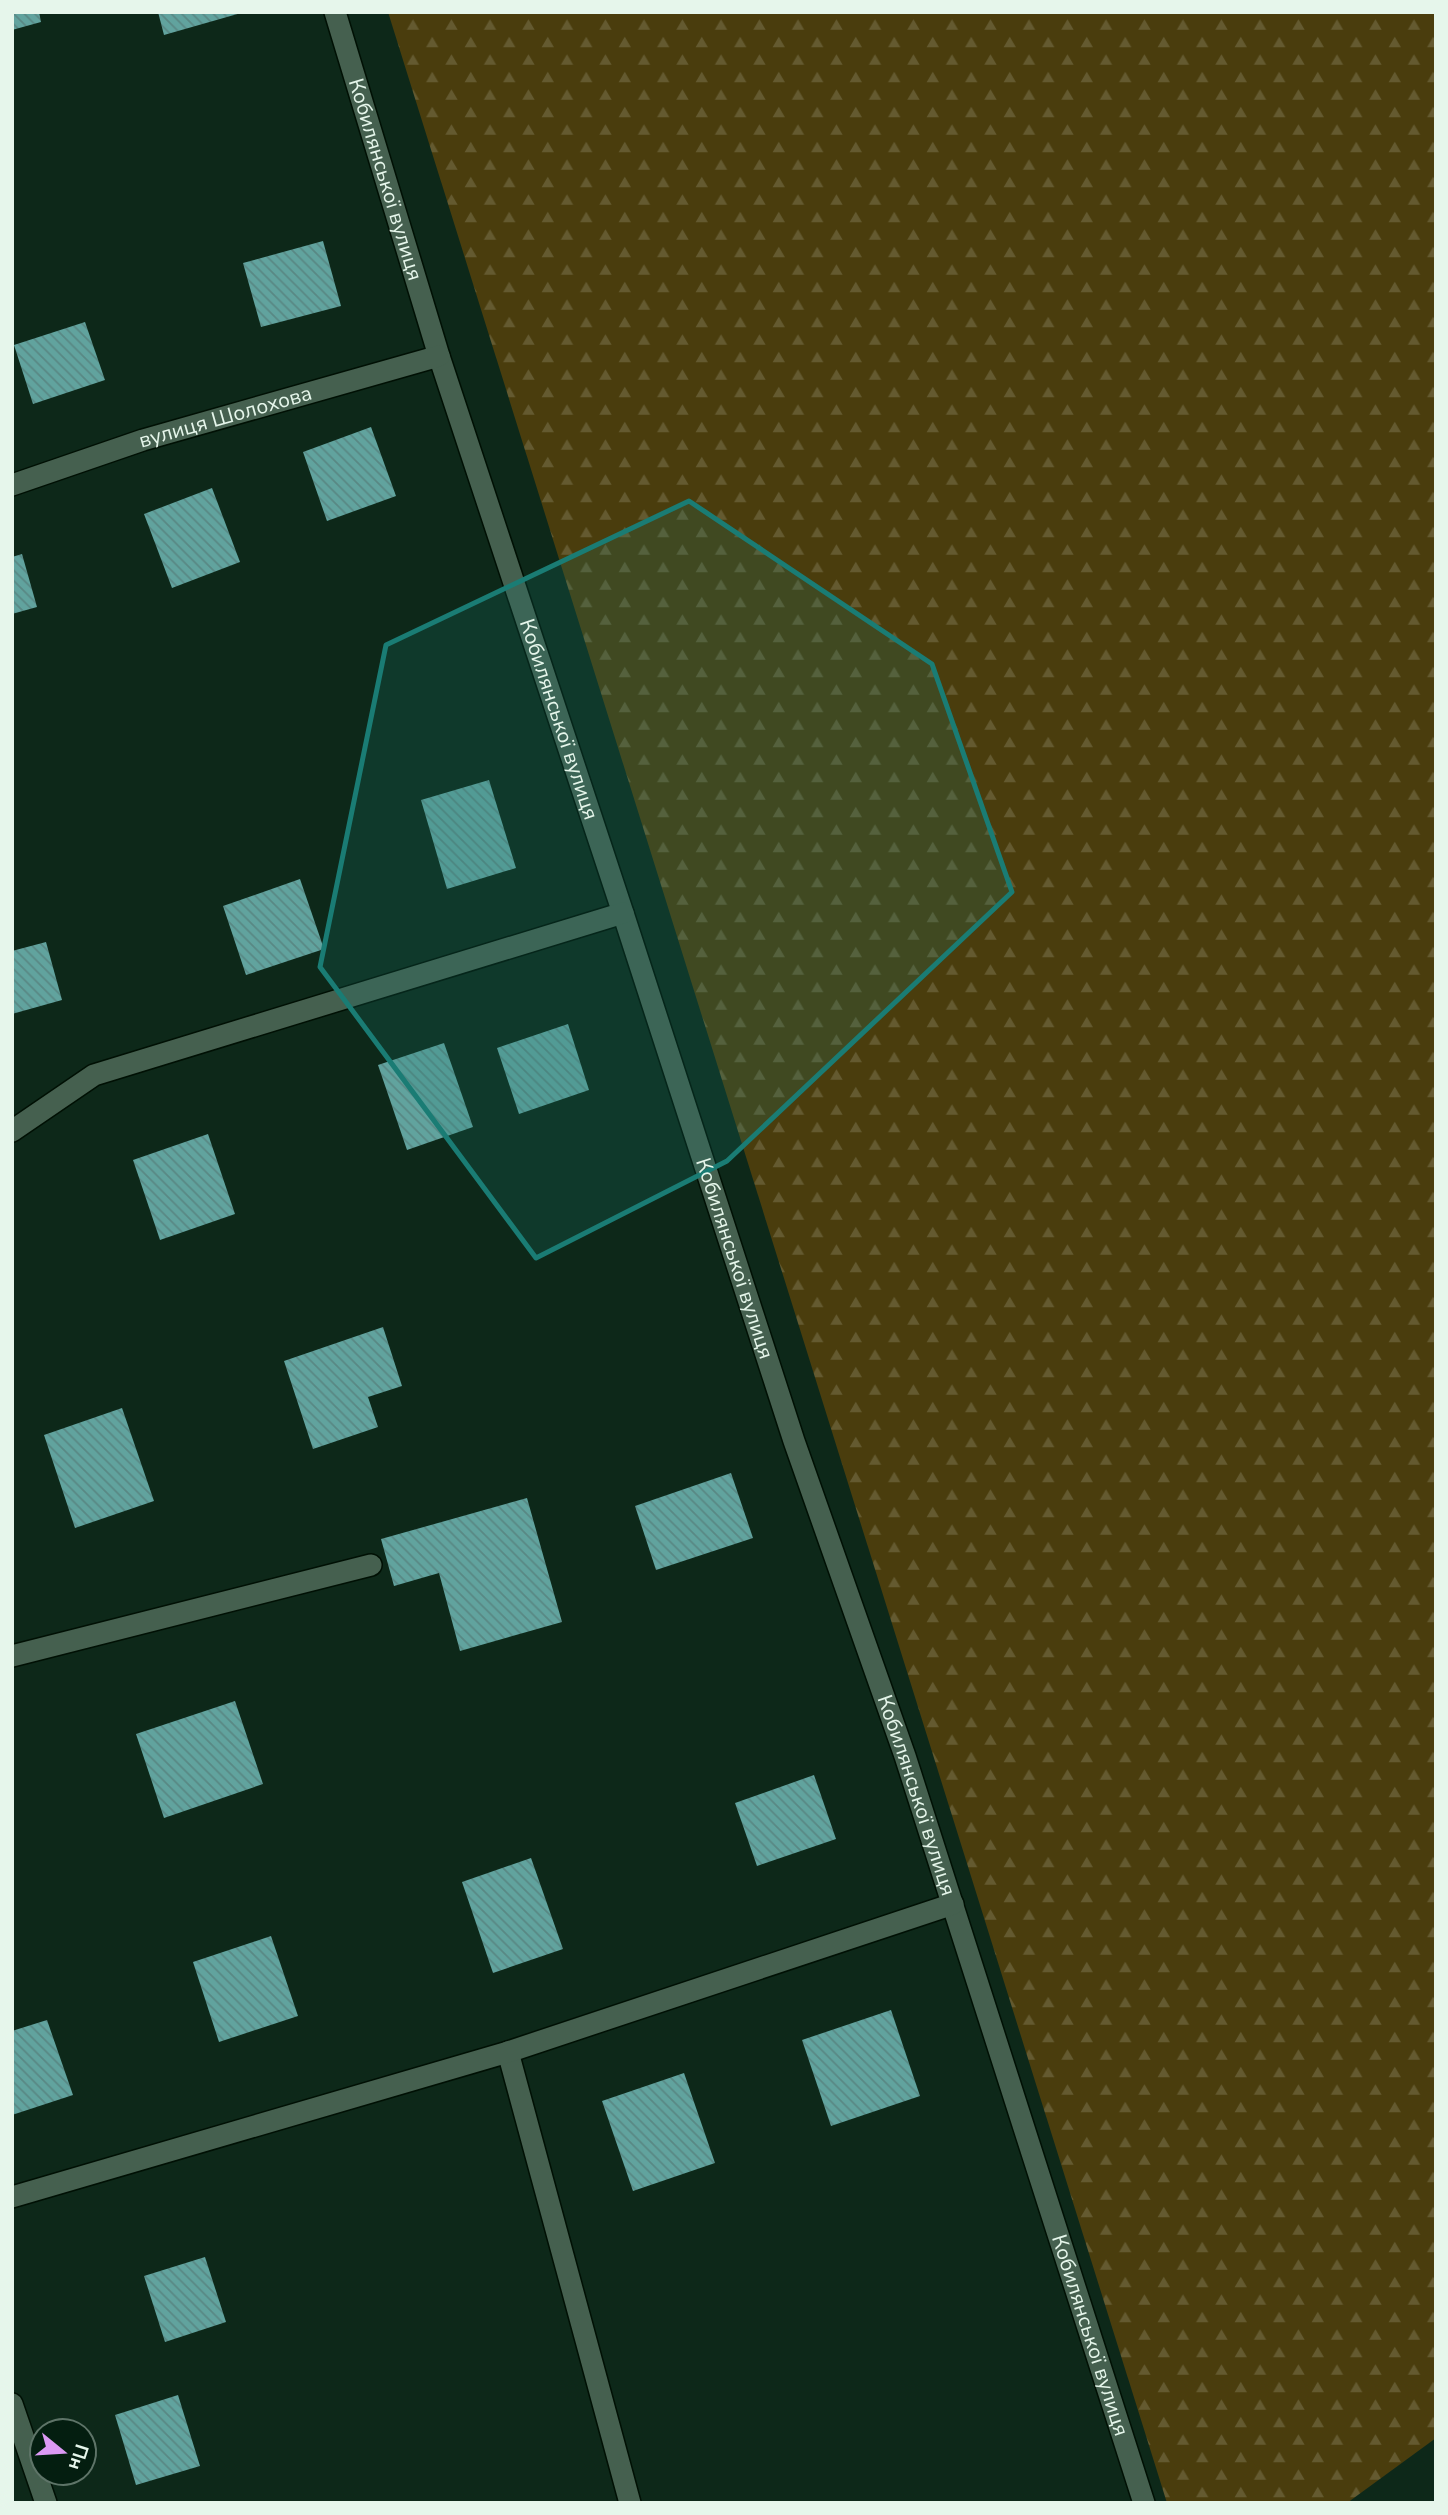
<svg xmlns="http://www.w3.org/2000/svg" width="1448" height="2515" viewBox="0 0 1448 2515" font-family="'Nunito Sans',sans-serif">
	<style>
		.forest { fill: url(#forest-firs) }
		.building { fill: url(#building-back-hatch) }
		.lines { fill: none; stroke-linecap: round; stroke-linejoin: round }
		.minor-casing { stroke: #001004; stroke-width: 24 }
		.minor { stroke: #45604f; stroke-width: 21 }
		.marked { fill: #1a7c74; fill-opacity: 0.2; stroke: #1a7c74; stroke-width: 5; stroke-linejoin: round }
		.labels { text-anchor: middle; stroke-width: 7; stroke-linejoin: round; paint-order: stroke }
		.street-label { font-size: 21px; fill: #e6f6eb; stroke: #041e10 }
	</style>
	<defs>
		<pattern id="forest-firs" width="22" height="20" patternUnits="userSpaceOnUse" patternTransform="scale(1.75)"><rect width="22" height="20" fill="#4a3d0d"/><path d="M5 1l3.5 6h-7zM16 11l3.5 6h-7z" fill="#645a30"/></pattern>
		<pattern id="building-back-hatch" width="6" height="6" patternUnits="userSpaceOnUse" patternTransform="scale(1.75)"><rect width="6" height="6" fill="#61a39e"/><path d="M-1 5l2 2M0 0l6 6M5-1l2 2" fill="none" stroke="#598884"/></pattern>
	</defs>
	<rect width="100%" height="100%" fill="#0d2819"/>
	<path class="forest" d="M388 12H1436V2438L1347 2503H1167Z"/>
	<g class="building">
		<path d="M12 12H39L41 22 12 30Z"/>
		<path d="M158 12H241V13L164 35Z"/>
		<path d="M323 241 341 306 261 327 243 263Z"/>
		<path d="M85 322 105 380 33 404 14 345Z"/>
		<path d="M371 427 396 496 327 521 303 452Z"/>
		<path d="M212 488 240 562 172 588 144 514Z"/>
		<path d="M22 554 37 607 12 614V557Z"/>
		<path d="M489 780 516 868 447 889 421 800Z"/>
		<path d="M300 879 324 949 246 975 223 906Z"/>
		<path d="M46 942 62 1000 12 1014V951Z"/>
		<path d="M568 1024 589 1090 519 1114 497 1048Z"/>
		<path d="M444 1043 473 1127 407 1150 378 1065Z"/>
		<path d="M208 1134 235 1214 160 1240 133 1160Z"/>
		<path d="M383 1327 402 1386 368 1397 378 1427 313 1449 284 1361Z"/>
		<path d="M122 1408 154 1501 75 1528 44 1435Z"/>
		<path d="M731 1473 753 1538 656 1570 635 1506Z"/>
		<path d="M527 1498 562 1622 460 1651 439 1573 394 1586 381 1539Z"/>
		<path d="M235 1701 263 1784 164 1818 136 1734Z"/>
		<path d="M814 1775 836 1839 757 1866 735 1803Z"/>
		<path d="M531 1858 563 1949 493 1973 462 1882Z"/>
		<path d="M271 1936 298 2016 219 2042 193 1962Z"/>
		<path d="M891 2010 920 2096 831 2126 802 2040Z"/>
		<path d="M47 2020 73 2095 12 2115V2031Z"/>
		<path d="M684 2073 715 2163 633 2191 602 2101Z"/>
		<path d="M205 2257 226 2322 165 2342 144 2276Z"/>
		<path d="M178 2395 200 2466 136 2485 115 2415Z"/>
	</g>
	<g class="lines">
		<defs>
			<g id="minor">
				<path id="s1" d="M335 12 439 356 623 913 794 1441 905 1756 1144 2503"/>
				<path id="s2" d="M12 485 143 440 439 356"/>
				<path d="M12 1131 94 1075 623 913"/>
				<path d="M12 1656 371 1565"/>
				<path d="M508 2052 630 2503"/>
				<path d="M12 2197 508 2052 953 1904"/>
				<path d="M12 2404 46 2503"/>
			</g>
		</defs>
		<use href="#minor" class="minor-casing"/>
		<use href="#minor" class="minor"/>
	</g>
	<path class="marked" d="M689 501 932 664 1012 892 727 1161 536 1258 320 967 386 645Z"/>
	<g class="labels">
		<g class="street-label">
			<text dy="7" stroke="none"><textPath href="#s1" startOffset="175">Кобилянської вулиця</textPath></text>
			<text dy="7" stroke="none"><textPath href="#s2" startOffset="224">вулиця Шолохова</textPath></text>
			<text dy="7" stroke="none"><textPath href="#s1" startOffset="742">Кобилянської вулиця</textPath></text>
			<text dy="7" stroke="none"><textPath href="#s1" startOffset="1309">Кобилянської вулиця</textPath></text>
			<text dy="7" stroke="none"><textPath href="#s1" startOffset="1876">Кобилянської вулиця</textPath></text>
			<text dy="7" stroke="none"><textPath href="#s1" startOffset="2443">Кобилянської вулиця</textPath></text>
		</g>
	</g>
	<rect width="1448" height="2515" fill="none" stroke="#e6f6eb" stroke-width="28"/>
	<g transform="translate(63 2452) rotate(108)"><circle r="33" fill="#041e10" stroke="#5e7468" stroke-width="2"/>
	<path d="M0-5L12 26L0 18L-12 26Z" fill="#dc99f4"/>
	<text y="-10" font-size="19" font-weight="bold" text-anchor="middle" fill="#e6f6eb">Пн</text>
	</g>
</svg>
